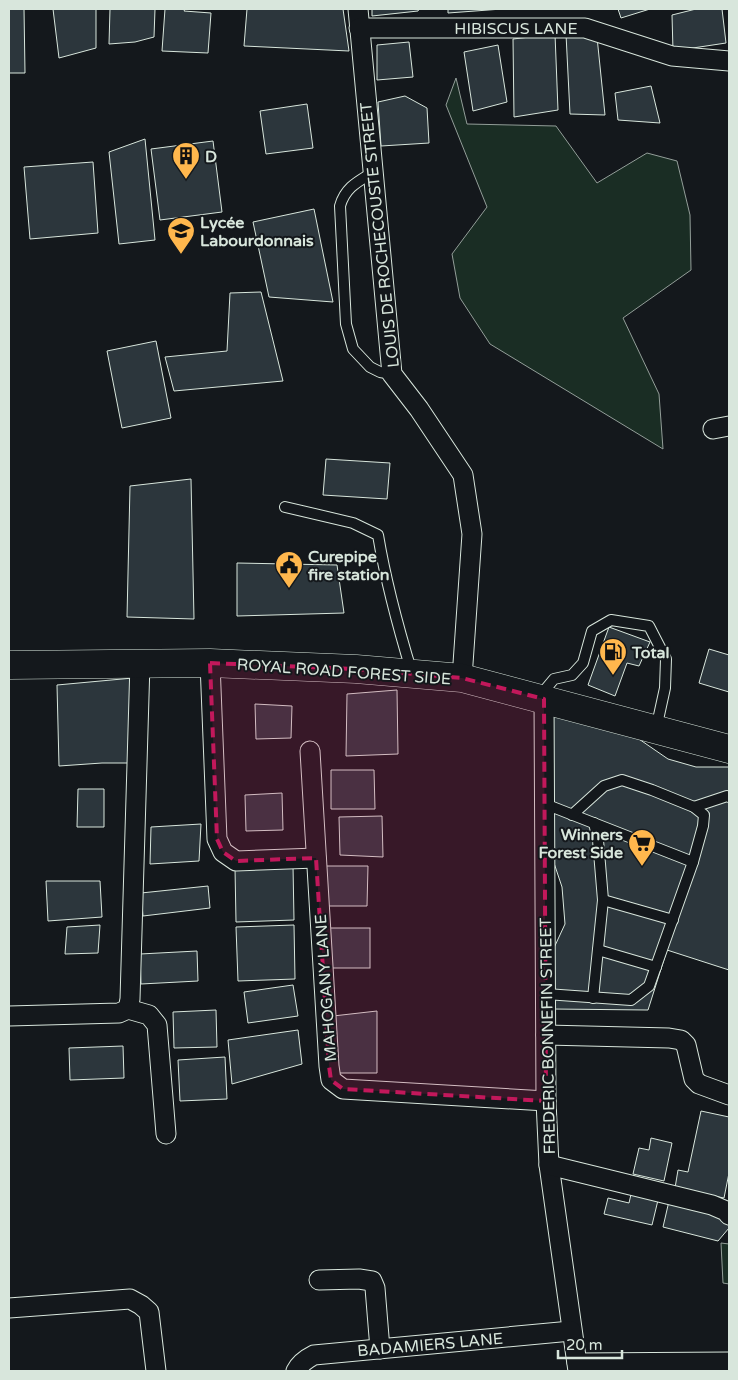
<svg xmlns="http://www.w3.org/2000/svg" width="738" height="1380" viewBox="0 0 738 1380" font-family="'Varela Round',sans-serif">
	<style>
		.green { fill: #1a2d24; stroke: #939e99 }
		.building { fill: #2c363c; stroke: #d8e6dc }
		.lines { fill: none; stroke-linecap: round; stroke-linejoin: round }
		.service-casing { stroke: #d8e6dc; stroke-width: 12 }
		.minor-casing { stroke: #d8e6dc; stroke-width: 21 }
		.primary-casing { stroke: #d8e6dc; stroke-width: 29 }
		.service { stroke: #14181c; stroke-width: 10 }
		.minor { stroke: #14181c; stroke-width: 19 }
		.primary { stroke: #14181c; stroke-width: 28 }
		.marked { fill: #c2185b; fill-opacity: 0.2; stroke: #c2185b; stroke-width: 4; stroke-dasharray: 10 6; stroke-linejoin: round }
		.labels { text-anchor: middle; stroke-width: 4; stroke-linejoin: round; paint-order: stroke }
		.street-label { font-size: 16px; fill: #d8e6dc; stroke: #14181c }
		.poi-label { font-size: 16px; font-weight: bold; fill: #d8e6dc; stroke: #14181c; text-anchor: start }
	</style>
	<rect width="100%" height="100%" fill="#14181c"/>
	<g class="green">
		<path d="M456 78 467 124 556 126 597 183 647 153 677 161 690 215 691 270 623 318 659 394 663 449 490 344 460 298 452 254 487 207 446 105Z"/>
		<path d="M721 1243 729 1244V1284L723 1283Z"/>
	</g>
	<g class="building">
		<path d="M9 9H24L25 73H9Z"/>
		<path d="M53 9H96V48L59 58Z"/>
		<path d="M110 9H155L154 37 135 42 109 44Z"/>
		<path d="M165 9H185L184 11 211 13 208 53 162 51Z"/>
		<path d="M247 9H343L349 51 244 46Z"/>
		<path d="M372 9H419L418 11 372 16Z"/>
		<path d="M448 9H502L448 13Z"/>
		<path d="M618 9H650L621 18Z"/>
		<path d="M696 9H722L726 43 673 51 672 15Z"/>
		<path d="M555 34 558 110 514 117 513 39Z"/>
		<path d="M566 34 597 37 605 115 570 114Z"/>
		<path d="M409 42 413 77 377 80V45Z"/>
		<path d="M498 45 507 102 473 111 464 52Z"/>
		<path d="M651 86 660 123 618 120 615 93Z"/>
		<path d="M405 96 427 108 429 143 381 146 378 102Z"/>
		<path d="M307 104 313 148 266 154 260 111Z"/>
		<path d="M145 139 155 240 119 244 109 152Z"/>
		<path d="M213 141 222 212 160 220 151 149Z"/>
		<path d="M93 162 98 233 30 239 24 167Z"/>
		<path d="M314 209 333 302 269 297 253 222Z"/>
		<path d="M261 292 283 381 174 391 165 357 227 351 230 293Z"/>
		<path d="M156 341 171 418 122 428 107 351Z"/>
		<path d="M326 459 390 463 387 499 323 495Z"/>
		<path d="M191 479 194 619 127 617 130 486Z"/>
		<path d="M237 563 337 565 344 613 237 616Z"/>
		<path d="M609 627 650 642 639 666 627 663 615 696 588 685Z"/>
		<path d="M709 649 729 655V692L699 683Z"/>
		<path d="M133 678 131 763H102L59 766 57 685Z"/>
		<path d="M397 690 398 754 346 756 347 694Z"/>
		<path d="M255 704 292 706 291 738 256 739Z"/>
		<path d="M550 714 636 737 668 759 696 767H729V970L667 950 648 1010 552 1009 553 950 565 924 562 887 549 848Z"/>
		<path d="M331 770H374L375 809H331Z"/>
		<path d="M78 789H104V827H77Z"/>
		<path d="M282 793 283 830 246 831 245 795Z"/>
		<path d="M382 816 383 857 340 855 339 817Z"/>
		<path d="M201 824 199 861 150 864 151 827Z"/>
		<path d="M293 866 294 920 236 922 235 868Z"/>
		<path d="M324 866H368L367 906H324Z"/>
		<path d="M46 881H100L102 917 48 921Z"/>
		<path d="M208 886 210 908 143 916 141 893Z"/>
		<path d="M100 925 98 953 65 954 67 927Z"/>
		<path d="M294 925 295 979 238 981 236 927Z"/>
		<rect x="327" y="928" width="43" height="40"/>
		<path d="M197 951 198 981 141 984 140 954Z"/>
		<path d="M293 985 298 1016 248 1023 244 992Z"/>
		<path d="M216 1010 217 1047 174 1048 173 1012Z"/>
		<path d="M377 1011V1073H334L333 1016Z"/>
		<path d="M298 1030 302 1064 232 1084 228 1040Z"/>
		<path d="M123 1046 124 1078 70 1080 69 1048Z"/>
		<path d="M225 1057 227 1099 180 1101 178 1060Z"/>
		<path d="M701 1111 729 1117V1173L724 1198 675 1188 678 1170 688 1172Z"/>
		<path d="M651 1138 672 1143 664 1181 633 1174 639 1148 649 1150Z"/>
		<path d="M632 1190 659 1196 652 1225 604 1214 608 1198 629 1203Z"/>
		<path d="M669 1201 718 1213 729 1221V1228L718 1241 663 1227Z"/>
	</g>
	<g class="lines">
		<defs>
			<g id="service">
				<path d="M372 173C357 182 345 188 340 206L346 324 353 349 370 367 380 372 392 374"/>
				<path d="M285 507 353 523 378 535C386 583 398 627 412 673"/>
				<path d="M539 697 554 679 572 675 583 663 592 631 611 620 649 626 666 659 665 688 656 729"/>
				<path d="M545 804 693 862 649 986 631 1000 546 994"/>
				<path d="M694 807 727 796 729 797"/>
				<path d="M572 815 604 786 622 780 652 790 694 807 704 815 703 826 693 862"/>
				<path d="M603 900 673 920"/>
				<path d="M598 950 656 967"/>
				<path d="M593 998 603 900 598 840 594 823"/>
			</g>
			<g id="minor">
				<path d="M358 9 392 374 419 409 463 475 472 534 462 678"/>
				<path d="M359 28H585L672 56 729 61"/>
				<path d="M713 429 729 426"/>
				<path d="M210 663 217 839 223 852 236 861 316 858"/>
				<path d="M544 699 546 1101 549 1165 578 1371"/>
				<path d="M310 751 329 1066 331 1080 343 1089 546 1101"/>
				<path d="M128 1009 149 1015 157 1025 166 1134"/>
				<path d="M9 1016 119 1013 128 1009 130 999 140 663"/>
				<path d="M546 1035 669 1038 681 1040 686 1045 694 1079 699 1084 729 1095"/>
				<path d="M549 1165 712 1205 726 1211 729 1215"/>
				<path d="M319 1280 359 1279 372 1281 375 1288 380 1349"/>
				<path d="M9 1308 130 1299 141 1305 149 1312 156 1371"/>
				<path d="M577 1363 729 1362"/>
				<path d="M296 1371C300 1363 306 1359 314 1355L571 1331"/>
			</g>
			<path id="primary" d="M9 665 210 663 356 669 462 678 729 749"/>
		</defs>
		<use href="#service" class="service-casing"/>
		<use href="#minor" class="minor-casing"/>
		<use href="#primary" class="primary-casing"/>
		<use href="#service" class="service"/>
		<use href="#minor" class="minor"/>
		<use href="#primary" class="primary"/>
	</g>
	<path class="marked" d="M210 663 356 669 462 678 544 699 546 1101 343 1089 331 1080 329 1066 316 858 236 861 223 852 217 839Z"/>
	<defs>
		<symbol id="building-pin" viewBox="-11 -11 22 30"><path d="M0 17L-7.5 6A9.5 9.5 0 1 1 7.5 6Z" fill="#ffb74d" stroke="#14181c"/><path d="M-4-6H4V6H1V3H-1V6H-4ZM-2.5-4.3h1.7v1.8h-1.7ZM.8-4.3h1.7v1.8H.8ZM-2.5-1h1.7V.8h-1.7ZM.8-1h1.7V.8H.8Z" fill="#111"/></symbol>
		<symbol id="school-pin" viewBox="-11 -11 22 30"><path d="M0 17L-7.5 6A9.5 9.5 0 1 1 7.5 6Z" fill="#ffb74d" stroke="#14181c"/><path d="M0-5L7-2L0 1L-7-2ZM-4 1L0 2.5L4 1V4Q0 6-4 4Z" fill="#111"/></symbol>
		<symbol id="civic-pin" viewBox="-11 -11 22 30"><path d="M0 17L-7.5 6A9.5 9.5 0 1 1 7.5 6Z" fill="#ffb74d" stroke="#14181c"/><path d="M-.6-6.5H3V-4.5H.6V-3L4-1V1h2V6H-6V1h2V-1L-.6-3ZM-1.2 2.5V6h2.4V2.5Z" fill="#111"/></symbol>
		<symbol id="fuel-pin" viewBox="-11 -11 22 30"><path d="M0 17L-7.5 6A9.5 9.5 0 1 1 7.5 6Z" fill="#ffb74d" stroke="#14181c"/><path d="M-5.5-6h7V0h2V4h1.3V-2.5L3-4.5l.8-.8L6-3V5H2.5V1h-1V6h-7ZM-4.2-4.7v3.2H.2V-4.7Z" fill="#111"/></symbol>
		<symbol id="supermarket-pin" viewBox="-11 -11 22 30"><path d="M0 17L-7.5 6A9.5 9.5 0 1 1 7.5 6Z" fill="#ffb74d" stroke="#14181c"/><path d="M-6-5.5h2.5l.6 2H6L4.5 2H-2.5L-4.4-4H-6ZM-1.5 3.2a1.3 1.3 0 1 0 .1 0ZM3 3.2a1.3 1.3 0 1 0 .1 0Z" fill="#111"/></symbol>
	</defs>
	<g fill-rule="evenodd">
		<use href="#building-pin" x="170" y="140" width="32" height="43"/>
		<use href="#school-pin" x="165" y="215" width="32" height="43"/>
		<use href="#civic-pin" x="273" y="549" width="32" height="43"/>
		<use href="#fuel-pin" x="597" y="636" width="32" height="43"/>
		<use href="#supermarket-pin" x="626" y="827" width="32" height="43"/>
	</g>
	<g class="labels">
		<g class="street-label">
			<text x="516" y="34">HIBISCUS LANE</text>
			<text transform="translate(379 235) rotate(-96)" y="6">LOUIS DE ROCHECOUSTE STREET</text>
			<text transform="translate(344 671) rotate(4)" y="6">ROYAL ROAD FOREST SIDE</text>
			<text transform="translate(325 988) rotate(-94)" y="6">MAHOGANY LANE</text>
			<text transform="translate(547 1036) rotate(-91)" y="6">FREDERIC BONNEFIN STREET</text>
			<text transform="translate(430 1344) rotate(-5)" y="6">BADAMIERS LANE</text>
		</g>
		<g class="poi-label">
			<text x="205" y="162">D</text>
			<text x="200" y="228">Lycée<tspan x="200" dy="18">Labourdonnais</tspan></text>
			<text x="308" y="562">Curepipe<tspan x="308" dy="18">fire station</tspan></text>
			<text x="632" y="658">Total</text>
			<text x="623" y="840" text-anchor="end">Winners<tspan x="623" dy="18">Forest Side</tspan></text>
		</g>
	</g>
	<rect width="738" height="1380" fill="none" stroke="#d8e6dc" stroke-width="20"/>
	<path d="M558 1350v8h64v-8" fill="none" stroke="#d8e6dc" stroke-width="2.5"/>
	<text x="566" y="1350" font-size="15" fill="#d8e6dc" stroke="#14181c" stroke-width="4" paint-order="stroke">20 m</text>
</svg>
